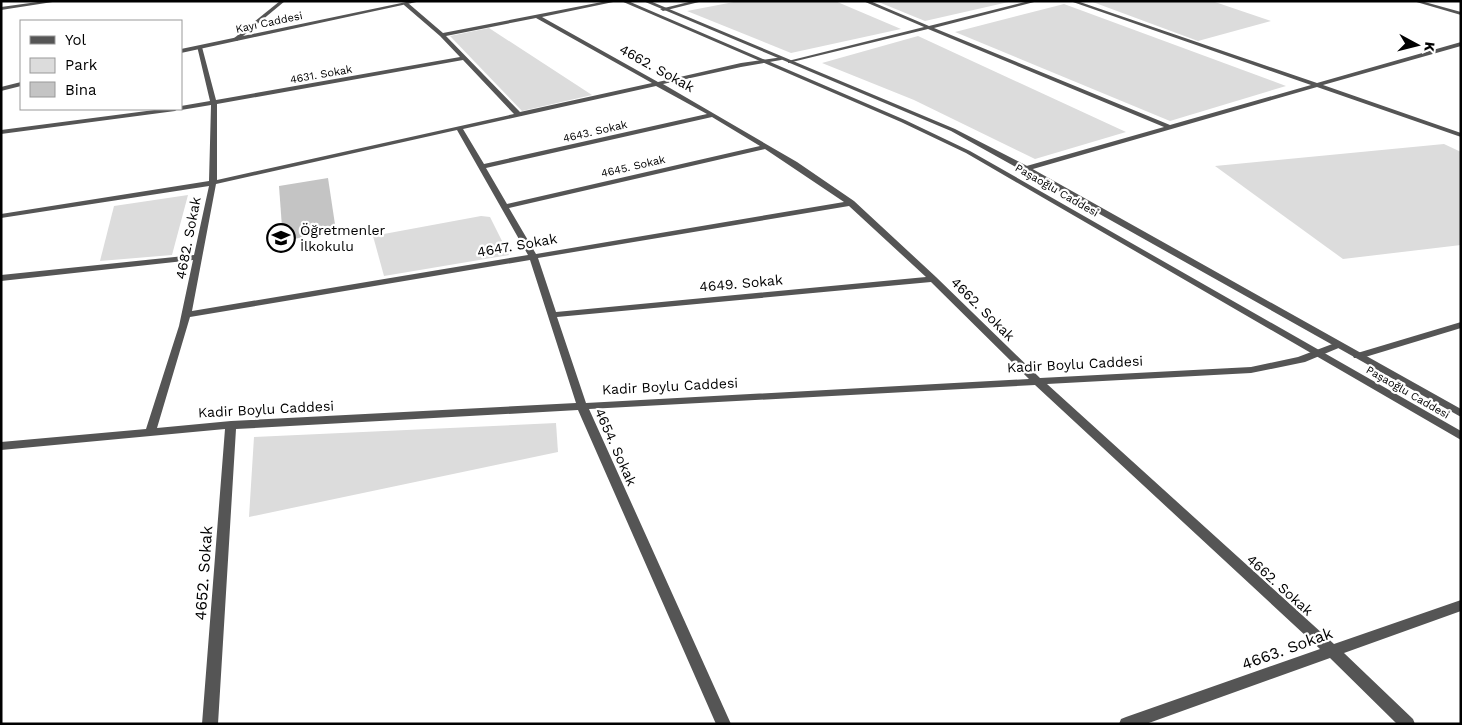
<svg xmlns="http://www.w3.org/2000/svg" width="1462" height="725" viewBox="0 0 1462 725" font-family="'Work Sans',sans-serif">
	<style>
		.green { fill: #dcdcdc }
		.building { fill: #c4c4c4 }
		.lines { fill: none; stroke-linecap: round; stroke-linejoin: round }
		.minor { fill: #555; fill-rule: evenodd }
		.tertiary { fill: #555; fill-rule: evenodd }
		.labels { text-anchor: middle; stroke-width: 4.5; stroke-linejoin: round; paint-order: stroke }
		.far-street-label { font-size: 11px; fill: #000; stroke: #fff }
		.street-label { font-size: 14px; fill: #000; stroke: #fff }
		.poi-label { font-size: 14px; fill: #000; stroke: #fff; text-anchor: start }
		.near-street-label { font-size: 16px; fill: #000; stroke: #fff }
	</style>
	<rect width="100%" height="100%" fill="#fff"/>
	<g class="green">
		<path d="M739 1H835L901 29 791 53 687 11Z"/>
		<path d="M876 1H1013L925 21Z"/>
		<path d="M1090 1H1212L1271 21 1198 41Z"/>
		<path d="M1064 4 1286 86 1170 121 955 32Z"/>
		<path d="M489 28 592 95 522 111 450 36Z"/>
		<path d="M918 36 1126 132 1035 159 914 100 822 63Z"/>
		<path d="M1444 144 1461 152V245L1343 259 1215 166Z"/>
		<path d="M188 195 172 255 100 261 114 206Z"/>
		<path d="M481 216 490 217 509 255 384 276 373 236Z"/>
		<path d="M556 423 558 452 249 517 254 437Z"/>
	</g>
	<path class="building" d="M328 178 336 231 283 241 279 186Z"/>
	<g class="lines">
		<g class="minor">
			<path d="M45 1H59L1 10V7Z"/>
			<path d="M280 1H285L237 41H233V39Z"/>
			<path d="M607 1H618L542 17 658 82 741 63 783 57V59L781 60 741 67 663 84 797 162 854 201 936 277 1040 378 1251 367 1298 357 1335 343H1341L1343 345 1341 347 1305 362 1251 373 1047 384 1334 644 1461 600V611L1344 653 1413 719 1415 724H1397L1330 658 1146 724H1119L1121 719 1126 717 1320 649 1035 385 589 409 731 724H716L578 410 236 429 218 724H202L225 429 1 450V442L146 429 179 326 193 260 1 281V275L194 255 209 186 1 218V214L209 181 211 105 181 110 178 109H181V106L210 101 197 46 202 47 216 100 460 57 440 36 404 5V3H408L443 33ZM536 18 652 83 520 112 446 36ZM463 60 514 114 217 180V104ZM656 86 707 114 484 164 463 129ZM712 117 760 146 507 204 486 168ZM457 130 528 255 192 311 216 184ZM765 149 844 202 536 254 509 208ZM849 206 926 277 556 312 538 258ZM530 260 576 403 231 421 157 428 190 317ZM931 282 1029 379 586 403 557 317Z"/>
			<path d="M693 1H703L663 11 660 9Z"/>
			<path d="M863 1H870L929 26 1029 1H1038L934 28 1170 125 1311 85 1070 1H1077L1317 83 1461 42V46L1323 85 1461 133V137L1317 87 1026 171H1023V167L1164 127 928 29 788 63V61L924 27Z"/>
			<path d="M1413 1H1421L1461 12V15Z"/>
			<path d="M162 109H178L175 111 1 134V130Z"/>
			<path d="M1461 322V328L1362 358H1354L1353 356 1354 354Z"/>
		</g>
		<g class="tertiary">
			<path d="M411 1H421L181 53V49Z"/>
			<path d="M621 1H628L905 120 970 151 1461 431V440L966 153 901 122Z"/>
			<path d="M643 1H650L955 129 1029 167 1461 409V417L1023 171 951 131Z"/>
			<path d="M21 82V86L1 91V87Z"/>
		</g>
	</g>
	<defs>
		<symbol id="school-ring" viewBox="-11 -11 22 22"><circle r="9.5" fill="#fff" stroke="#000" stroke-width="1.5"/><path d="M0-5L7-2L0 1L-7-2ZM-4 1L0 2.5L4 1V4Q0 6-4 4Z" fill="#000"/></symbol>
	</defs>
	<g fill-rule="evenodd">
		<use href="#school-ring" x="265" y="222" width="32" height="32"/>
	</g>
	<g class="labels">
		<g class="far-street-label">
			<text transform="translate(269 22) rotate(-12)" y="4">Kayı Caddesi</text>
			<text transform="translate(321 74) rotate(-10)" y="4">4631. Sokak</text>
			<text transform="translate(595 131) rotate(-13)" y="4">4643. Sokak</text>
			<text transform="translate(633 166) rotate(-13)" y="4">4645. Sokak</text>
			<text transform="translate(1057 190) rotate(30)" y="4">Paşaoğlu Caddesi</text>
			<text transform="translate(1408 392) rotate(30)" y="4">Paşaoğlu Caddesi</text>
		</g>
		<g class="street-label">
			<text transform="translate(657 68) rotate(29)" y="5">4662. Sokak</text>
			<text transform="translate(188 238) rotate(-79)" y="5">4682. Sokak</text>
			<text transform="translate(517 245) rotate(-10)" y="5">4647. Sokak</text>
			<text transform="translate(741 283) rotate(-5)" y="5">4649. Sokak</text>
			<text transform="translate(983 309) rotate(45)" y="5">4662. Sokak</text>
			<text transform="translate(1075 364) rotate(-3)" y="5">Kadir Boylu Caddesi</text>
			<text transform="translate(670 386) rotate(-3)" y="5">Kadir Boylu Caddesi</text>
			<text transform="translate(266 409) rotate(-3)" y="5">Kadir Boylu Caddesi</text>
			<text transform="translate(616 447) rotate(66)" y="5">4654. Sokak</text>
			<text transform="translate(1280 585) rotate(42)" y="5">4662. Sokak</text>
		</g>
		<g class="poi-label">
			<text x="300" y="235">Öğretmenler<tspan x="300" dy="16">İlkokulu</tspan></text>
		</g>
		<g class="near-street-label">
			<text transform="translate(203 573) rotate(-86)" y="6">4652. Sokak</text>
			<text transform="translate(1287 648) rotate(-20)" y="6">4663. Sokak</text>
		</g>
	</g>
	<rect width="1462" height="725" fill="none" stroke="#000000" stroke-width="5"/>
	<rect x="20" y="20" width="162" height="90" fill="#ffffff" stroke="#999999"/>
	<rect x="30" y="36" width="25" height="8" fill="#555555" stroke="#999999"/>
	<text x="65" y="45" font-size="15" fill="#000000">Yol</text>
	<rect x="30" y="58" width="25" height="15" fill="#dcdcdc" stroke="#999999"/>
	<text x="65" y="70" font-size="15" fill="#000000">Park</text>
	<rect x="30" y="82" width="25" height="15" fill="#c4c4c4" stroke="#999999"/>
	<text x="65" y="95" font-size="15" fill="#000000">Bina</text>
	<g transform="translate(1417 45) rotate(97)" stroke="#ffffff" stroke-width="4" paint-order="stroke">
	<path d="M0-4L9 19L0 12L-9 19Z" fill="#000000"/>
	<text y="-8" font-size="14" font-weight="bold" text-anchor="middle" fill="#000000">K</text>
	</g>
</svg>
